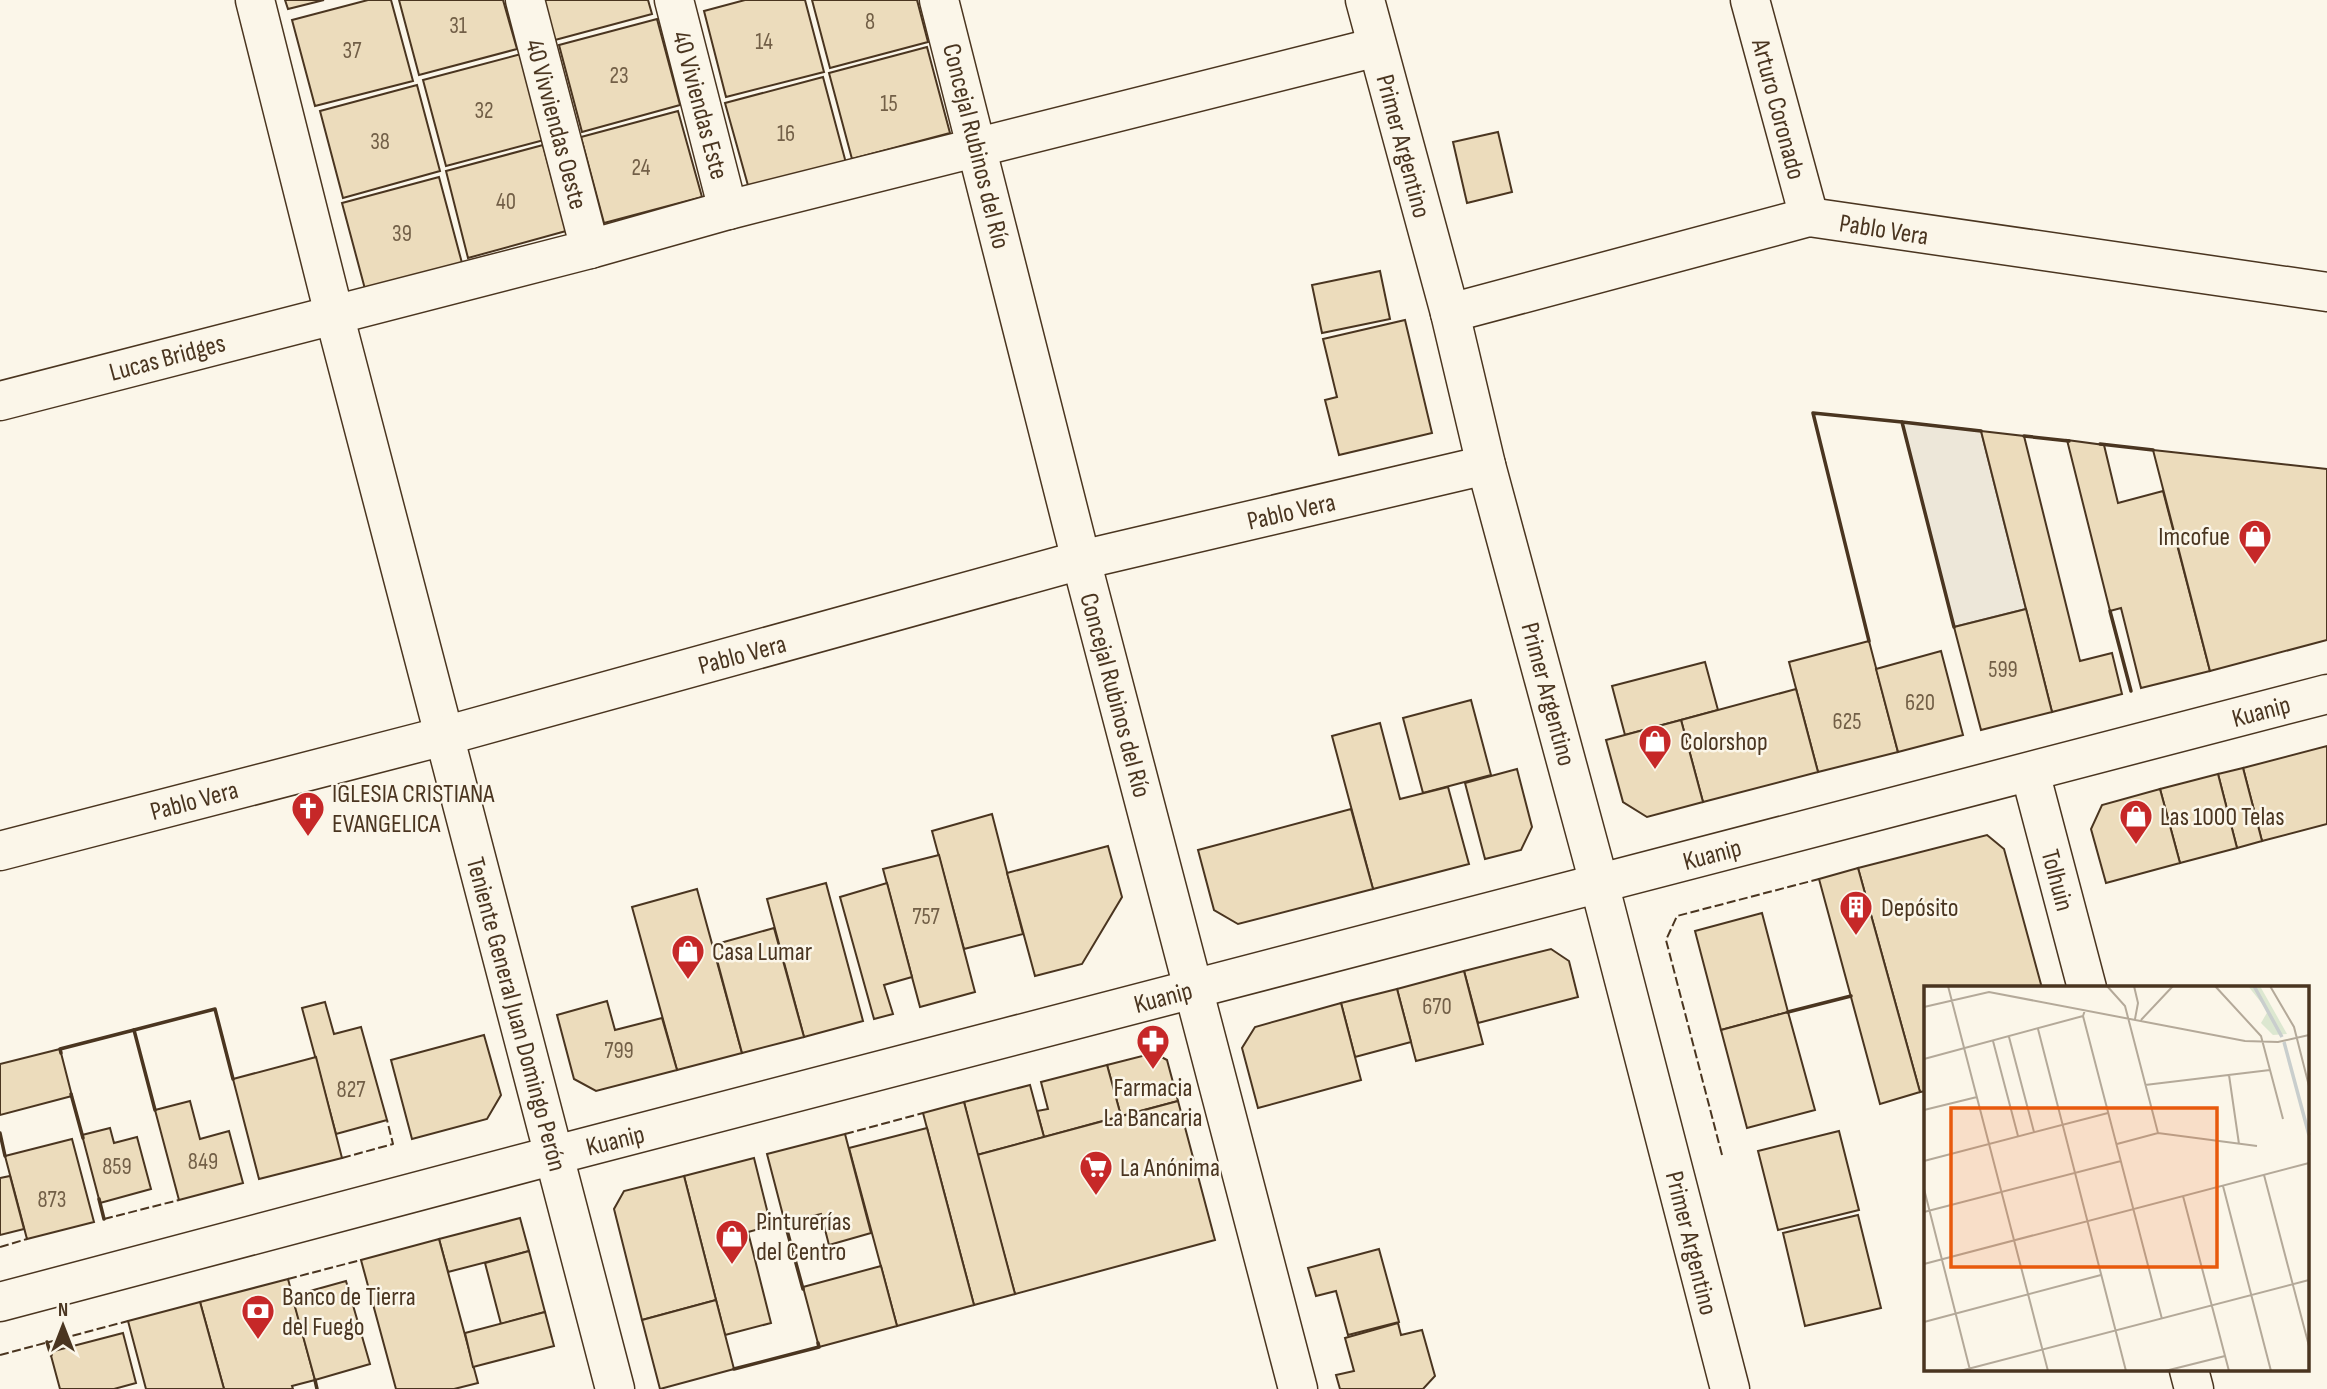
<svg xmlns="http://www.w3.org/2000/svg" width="2327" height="1389" viewBox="0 0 2327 1389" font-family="'Sofia Sans Condensed',sans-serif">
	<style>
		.parking { fill: #ede7d9; stroke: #887966; stroke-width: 2 }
		.building { fill: #ecdcbc; stroke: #4a3520; stroke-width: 2 }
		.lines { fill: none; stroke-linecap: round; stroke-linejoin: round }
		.street-casing { stroke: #4a3520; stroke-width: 41 }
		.secondary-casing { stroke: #4a3520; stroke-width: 41 }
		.street { stroke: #fbf6e9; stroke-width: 38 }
		.secondary { stroke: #fbf6e9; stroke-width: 38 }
		.fence { stroke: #4a3520; stroke-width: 2; stroke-dasharray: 9 3.5; stroke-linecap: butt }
		.wall { stroke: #4a3520; stroke-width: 3.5 }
		.labels { text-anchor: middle; stroke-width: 5; stroke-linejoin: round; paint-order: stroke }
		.number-label { font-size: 23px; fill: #725f47 }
		.street-label { font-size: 26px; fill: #4a3520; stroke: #fbf6e9 }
		.poi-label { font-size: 26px; fill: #4a3520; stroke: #fbf6e9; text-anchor: start }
		.inset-river { fill: none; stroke: #c9cecd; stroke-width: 3.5 }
		.inset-road { fill: none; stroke: #b4a999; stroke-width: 2 }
		.view { fill: #e8590c; fill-opacity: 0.15; stroke: #e8590c; stroke-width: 3.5 }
		.inset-edge { fill: none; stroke: #4a3520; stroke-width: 3.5 }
	</style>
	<rect width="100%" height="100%" fill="#fbf6e9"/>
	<path class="parking" d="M1902 422 1981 431 2026 609 1954 627Z"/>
	<g class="building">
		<path d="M285 0H324L288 9Z"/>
		<path d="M368 0H391L413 81 315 106 292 20Z"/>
		<path d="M399 0H503L517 49 419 75Z"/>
		<path d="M544 0H648L652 14 555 40Z"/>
		<path d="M745 0H805L824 72 726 97 704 11Z"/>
		<path d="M812 0H917L928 42 830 68Z"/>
		<path d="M657 19 680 105 582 132 559 45Z"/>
		<path d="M927 47 950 133 852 159 829 73Z"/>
		<path d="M521 54 544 140 446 166 423 80Z"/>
		<path d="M823 77 846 163 749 189 725 103Z"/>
		<path d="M417 85 440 171 343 198 320 111Z"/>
		<path d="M678 111 702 197 604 223 581 137Z"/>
		<path d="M1498 132 1512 192 1467 203 1453 142Z"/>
		<path d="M543 145 566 231 468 258 446 171Z"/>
		<path d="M439 177 462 263 365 289 342 203Z"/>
		<path d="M1380 271 1390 319 1322 333 1312 285Z"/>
		<path d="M1405 320 1432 433 1339 455 1325 400 1337 397 1323 339Z"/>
		<path d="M1981 431 2024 436 2080 661 2112 653 2122 694 2052 712Z"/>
		<path d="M2067 440 2104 445 2118 503 2163 491 2210 671 2141 688 2121 608 2110 611Z"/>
		<path d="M2153 450 2327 469V640L2210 671Z"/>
		<path d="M2026 609 2052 712 1981 730 1954 627Z"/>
		<path d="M1869 641 1898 752 1818 772 1789 662Z"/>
		<path d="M1941 651 1963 735 1898 752 1876 669Z"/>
		<path d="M1705 662 1718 710 1625 735 1612 686Z"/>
		<path d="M1796 689 1818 772 1703 802 1681 720Z"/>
		<path d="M1471 700 1491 775 1423 793 1403 718Z"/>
		<path d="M1681 720 1703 802 1647 817 1623 802 1606 740Z"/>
		<path d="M1380 723 1400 799 1448 787 1469 864 1373 889 1332 736Z"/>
		<path d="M2327 746V824L2262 841 2243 768Z"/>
		<path d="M2243 768 2262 841 2237 848 2218 774Z"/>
		<path d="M1517 769 1532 827 1521 850 1485 859 1465 783Z"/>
		<path d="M2218 774 2237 848 2180 863 2160 789Z"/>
		<path d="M2160 789 2180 863 2106 883 2091 829 2102 805Z"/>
		<path d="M1351 809 1373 889 1238 924 1214 910 1198 850Z"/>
		<path d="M992 814 1023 934 964 949 932 831Z"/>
		<path d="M1987 835 2004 849 2042 988H1926V1091L1920 1092 1858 868Z"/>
		<path d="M1108 846 1122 897 1082 964 1035 976 1007 873Z"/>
		<path d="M939 855 975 992 920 1007 883 869Z"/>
		<path d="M1858 868 1920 1092 1880 1104 1819 879Z"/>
		<path d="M826 883 863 1021 804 1037 767 899Z"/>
		<path d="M887 883 912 977 884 985 893 1014 874 1019 840 897Z"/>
		<path d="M697 889 742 1053 677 1070 632 907Z"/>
		<path d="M1762 913 1788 1012 1721 1030 1695 931Z"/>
		<path d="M774 928 804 1037 742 1053 713 945Z"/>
		<path d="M1551 949 1569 961 1578 997 1478 1023 1464 971Z"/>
		<path d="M1464 971 1483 1044 1416 1061 1397 989Z"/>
		<path d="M1397 989 1411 1042 1355 1057 1341 1003Z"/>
		<path d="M607 1001 615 1030 662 1018 677 1070 596 1091 574 1079 557 1015Z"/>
		<path d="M325 1002 334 1034 361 1027 387 1120 336 1134 302 1008Z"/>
		<path d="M1341 1003 1361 1080 1258 1108 1242 1048 1255 1027Z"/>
		<path d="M1788 1012 1815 1110 1747 1128 1721 1030Z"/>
		<path d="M484 1035 501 1095 487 1119 412 1139 391 1060Z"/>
		<path d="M60 1049 72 1096 0 1115V1064Z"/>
		<path d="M1154 1053 1167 1060 1178 1101 1121 1116 1107 1065Z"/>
		<path d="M316 1057 342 1158 259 1179 233 1079Z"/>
		<path d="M1107 1065 1121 1116 1044 1137 1037 1111 1048 1109 1041 1082Z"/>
		<path d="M1030 1085 1044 1137 977 1155 964 1102Z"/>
		<path d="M190 1101 200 1139 229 1131 243 1183 179 1200 155 1110Z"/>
		<path d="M1178 1101 1215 1240 1015 1294 977 1155Z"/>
		<path d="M964 1102 1015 1294 974 1305 923 1113Z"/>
		<path d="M110 1128 114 1143 137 1137 151 1189 100 1203 82 1135Z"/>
		<path d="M927 1128 974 1305 897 1326 849 1148Z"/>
		<path d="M1839 1131 1859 1210 1778 1230 1758 1151Z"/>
		<path d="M845 1134 871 1233 829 1245 821 1214 785 1223 767 1154Z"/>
		<path d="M72 1139 94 1222 27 1239 5 1156Z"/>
		<path d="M754 1158 771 1226 748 1232 771 1323 725 1335 684 1176Z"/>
		<path d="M10 1176 24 1229 0 1235V1178Z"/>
		<path d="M684 1176 716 1300 642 1320 614 1209 624 1191Z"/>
		<path d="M1858 1215 1881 1308 1805 1326 1783 1233Z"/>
		<path d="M520 1218 529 1251 448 1272 439 1239Z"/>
		<path d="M439 1239 478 1383 454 1389H396L361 1260Z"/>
		<path d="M1379 1249 1399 1322 1348 1335 1336 1291 1316 1296 1308 1268Z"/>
		<path d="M529 1251 545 1312 501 1324 485 1263Z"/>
		<path d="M881 1266 897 1326 819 1347 803 1287Z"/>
		<path d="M288 1279 315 1380 292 1386 293 1389H224L200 1302Z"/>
		<path d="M346 1281 370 1364 315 1380 292 1296Z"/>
		<path d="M716 1300 734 1369 660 1389 642 1320Z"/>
		<path d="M200 1302 224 1389H146L128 1321Z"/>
		<path d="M545 1312 554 1346 473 1367 465 1333Z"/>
		<path d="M1398 1323 1401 1335 1422 1330 1435 1376 1423 1389H1340L1336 1375 1354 1371 1345 1338Z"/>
		<path d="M123 1333 136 1383 114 1389H60L50 1352Z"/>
	</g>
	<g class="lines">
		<defs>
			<g id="street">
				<path d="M255 0 334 314 615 1389"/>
				<path d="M525 0 590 249"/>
				<path d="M674 0 728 210"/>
				<path d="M939 0 1081 560 1298 1389"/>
				<path d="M1365 0 1450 313 1486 465 1599 883 1730 1389"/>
				<path d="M1750 0 1809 217"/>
				<path d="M1450 313 1809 217 2327 292"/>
				<path d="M0 401 590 249 728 210 1377 47"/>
				<path d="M2030 772 2087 988"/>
				<path d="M0 851 444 736 1081 560 1486 465"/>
				<path d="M2189 1370 2194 1389"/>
			</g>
			<path id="secondary" d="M0 1302 555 1155 2327 694"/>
		</defs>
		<use href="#street" class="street-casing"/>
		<use href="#secondary" class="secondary-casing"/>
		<use href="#street" class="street"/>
		<use href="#secondary" class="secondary"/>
		<g class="fence">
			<path d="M845 1134 923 1113"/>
			<path d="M1722 1155 1666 940 1677 916 1819 879"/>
			<path d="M342 1158 393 1144 387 1120"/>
			<path d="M104 1219 179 1200"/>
			<path d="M0 1247 27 1239"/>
			<path d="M288 1279 361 1260"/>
			<path d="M0 1355 128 1321"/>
		</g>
		<g class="wall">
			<path d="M1902 422 1981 431"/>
			<path d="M2024 436 2069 441"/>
			<path d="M2100 444 2153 450"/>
			<path d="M2110 611 2131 691"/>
			<path d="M1869 641 1813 413 1902 422 1954 627"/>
			<path d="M1788 1012 1851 996"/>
			<path d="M134 1030 215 1009 233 1079"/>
			<path d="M61 1053 60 1049 134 1030 155 1110"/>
			<path d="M71 1094 83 1138"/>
			<path d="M0 1133 5 1156"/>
			<path d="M99 1199 104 1219"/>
			<path d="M785 1223 803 1289"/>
			<path d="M47 1342 51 1355"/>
			<path d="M734 1369 819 1347 818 1343"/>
			<path d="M315 1380 317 1389"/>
		</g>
	</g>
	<defs>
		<symbol id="shop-pin" viewBox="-11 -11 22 30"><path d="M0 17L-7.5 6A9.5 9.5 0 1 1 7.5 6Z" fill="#c62828" stroke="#fbf6e9"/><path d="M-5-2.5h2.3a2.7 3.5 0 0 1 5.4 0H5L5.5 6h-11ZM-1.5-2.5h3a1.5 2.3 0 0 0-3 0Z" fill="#fff"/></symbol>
		<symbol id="church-pin" viewBox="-11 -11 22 30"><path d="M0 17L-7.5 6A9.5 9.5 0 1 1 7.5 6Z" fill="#c62828" stroke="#fbf6e9"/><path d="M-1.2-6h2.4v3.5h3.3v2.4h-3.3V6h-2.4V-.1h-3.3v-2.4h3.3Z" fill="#fff"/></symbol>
		<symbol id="building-pin" viewBox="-11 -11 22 30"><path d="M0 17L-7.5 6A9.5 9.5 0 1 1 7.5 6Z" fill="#c62828" stroke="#fbf6e9"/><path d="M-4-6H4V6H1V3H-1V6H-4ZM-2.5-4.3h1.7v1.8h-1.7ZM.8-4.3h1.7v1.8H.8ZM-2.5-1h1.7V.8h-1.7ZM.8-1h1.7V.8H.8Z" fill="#fff"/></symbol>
		<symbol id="pharmacy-pin" viewBox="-11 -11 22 30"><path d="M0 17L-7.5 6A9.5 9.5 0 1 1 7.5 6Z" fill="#c62828" stroke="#fbf6e9"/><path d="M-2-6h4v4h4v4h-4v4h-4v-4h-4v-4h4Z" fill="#fff"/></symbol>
		<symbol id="supermarket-pin" viewBox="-11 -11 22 30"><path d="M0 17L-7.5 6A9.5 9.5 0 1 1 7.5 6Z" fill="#c62828" stroke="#fbf6e9"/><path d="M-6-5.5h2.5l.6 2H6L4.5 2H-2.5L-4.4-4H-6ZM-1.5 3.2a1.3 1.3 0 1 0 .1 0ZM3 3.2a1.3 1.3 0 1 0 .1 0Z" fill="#fff"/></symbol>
		<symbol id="bank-pin" viewBox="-11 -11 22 30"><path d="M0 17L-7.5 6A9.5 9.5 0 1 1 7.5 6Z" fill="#c62828" stroke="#fbf6e9"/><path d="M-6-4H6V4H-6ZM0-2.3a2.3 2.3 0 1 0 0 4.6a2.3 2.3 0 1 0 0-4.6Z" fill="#fff"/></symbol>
	</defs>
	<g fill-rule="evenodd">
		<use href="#shop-pin" x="2236" y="517" width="38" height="52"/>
		<use href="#shop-pin" x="1636" y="722" width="38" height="52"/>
		<use href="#church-pin" x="289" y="789" width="38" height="52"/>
		<use href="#shop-pin" x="2117" y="797" width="38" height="52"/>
		<use href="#building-pin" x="1837" y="888" width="38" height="52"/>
		<use href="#shop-pin" x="669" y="932" width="38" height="52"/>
		<use href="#pharmacy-pin" x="1134" y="1022" width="38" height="52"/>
		<use href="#supermarket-pin" x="1077" y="1148" width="38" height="52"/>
		<use href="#shop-pin" x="713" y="1217" width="38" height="52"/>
		<use href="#bank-pin" x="239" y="1292" width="38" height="52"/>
	</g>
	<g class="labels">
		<g class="number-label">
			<text x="870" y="29">8</text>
			<text x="458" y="33">31</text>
			<text x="764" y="49">14</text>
			<text x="352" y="58">37</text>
			<text x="619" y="83">23</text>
			<text x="889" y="111">15</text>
			<text x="484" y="118">32</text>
			<text x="786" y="141">16</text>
			<text x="380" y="149">38</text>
			<text x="641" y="175">24</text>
			<text x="506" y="209">40</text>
			<text x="402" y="241">39</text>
			<text x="2003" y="677">599</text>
			<text x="1920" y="710">620</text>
			<text x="1847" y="729">625</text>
			<text x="926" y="924">757</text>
			<text x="1437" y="1014">670</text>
			<text x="619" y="1058">799</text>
			<text x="351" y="1097">827</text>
			<text x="203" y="1169">849</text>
			<text x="117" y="1174">859</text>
			<text x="52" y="1207">873</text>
		</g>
		<g class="street-label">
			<text transform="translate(701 105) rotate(75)" y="9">40 Viviendas Este</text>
			<text transform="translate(1779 109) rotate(75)" y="9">Arturo Coronado</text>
			<text transform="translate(557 124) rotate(75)" y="9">40 Vivviendas Oeste</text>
			<text transform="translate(977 146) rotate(76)" y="9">Concejal Rubinos del Río</text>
			<text transform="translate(1404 146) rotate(75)" y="9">Primer Argentino</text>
			<text transform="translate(1884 229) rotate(9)" y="9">Pablo Vera</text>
			<text transform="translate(167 357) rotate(-15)" y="9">Lucas Bridges</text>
			<text transform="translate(1291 511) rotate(-13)" y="9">Pablo Vera</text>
			<text transform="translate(742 654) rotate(-15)" y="9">Pablo Vera</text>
			<text transform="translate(1549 694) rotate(75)" y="9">Primer Argentino</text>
			<text transform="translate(1116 695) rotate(75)" y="9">Concejal Rubinos del Río</text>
			<text transform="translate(2261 711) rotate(-15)" y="9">Kuanip</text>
			<text transform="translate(194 800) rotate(-15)" y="9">Pablo Vera</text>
			<text transform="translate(1712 854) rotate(-15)" y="9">Kuanip</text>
			<text transform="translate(2058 880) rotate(75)" y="9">Tolhuin</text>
			<text transform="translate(1163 997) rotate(-15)" y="9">Kuanip</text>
			<text transform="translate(517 1014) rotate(75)" y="9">Teniente General Juan Domingo Perón</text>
			<text transform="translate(615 1140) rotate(-14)" y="9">Kuanip</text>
			<text transform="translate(1692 1243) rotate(76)" y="9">Primer Argentino</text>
		</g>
		<g class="poi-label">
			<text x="2230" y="545" text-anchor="end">Imcofue</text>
			<text x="1680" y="750">Colorshop</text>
			<text x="332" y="802">IGLESIA CRISTIANA<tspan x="332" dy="30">EVANGELICA</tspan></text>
			<text x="2160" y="825">Las 1000 Telas</text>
			<text x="1881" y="916">Depósito</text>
			<text x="712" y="960">Casa Lumar</text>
			<text x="1153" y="1096" text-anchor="middle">Farmacia<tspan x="1153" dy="30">La Bancaria</tspan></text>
			<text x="1120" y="1176">La Anónima</text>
			<text x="756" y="1230">Pinturerías<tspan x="756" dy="30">del Centro</tspan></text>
			<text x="282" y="1305">Banco de Tierra<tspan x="282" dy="30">del Fuego</tspan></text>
		</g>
	</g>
	<g transform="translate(1924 986)">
		<rect width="385" height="385" fill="#fbf6e9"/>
		<path d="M324 0H336L363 48 349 49 337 37 344 25Z" fill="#dce7d0"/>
		<path class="inset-river" d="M330 0 358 51M360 56 385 149"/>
		<path class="inset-road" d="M24 0 124 385M183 0 201 20 234 147M210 0 214 17 211 33M291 0 337 50 359 133M346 0 370 41 385 100M0 21 65 6 321 55 354 56 385 49M161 24 159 30 238 333M217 34 249 0M114 43 202 385M85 51 110 146M69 55 94 150M0 73 159 30M305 89 315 158M221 99 346 84M0 124 53 111M193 158 234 147 333 160M0 175 184 127M340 189 385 360M299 200 347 385M0 203 46 384M259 210 305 385M0 226 197 175M0 278 385 177M0 336 177 289M36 385 385 294M241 385 301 370"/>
		<path class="view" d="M27 122H293V281H27Z"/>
		<rect width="385" height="385" class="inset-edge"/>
	</g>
	<g transform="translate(63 1326)" stroke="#fbf6e9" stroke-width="5" paint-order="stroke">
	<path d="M0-5L12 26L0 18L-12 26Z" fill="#4a3520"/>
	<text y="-10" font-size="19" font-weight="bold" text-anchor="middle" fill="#4a3520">N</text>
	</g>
</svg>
